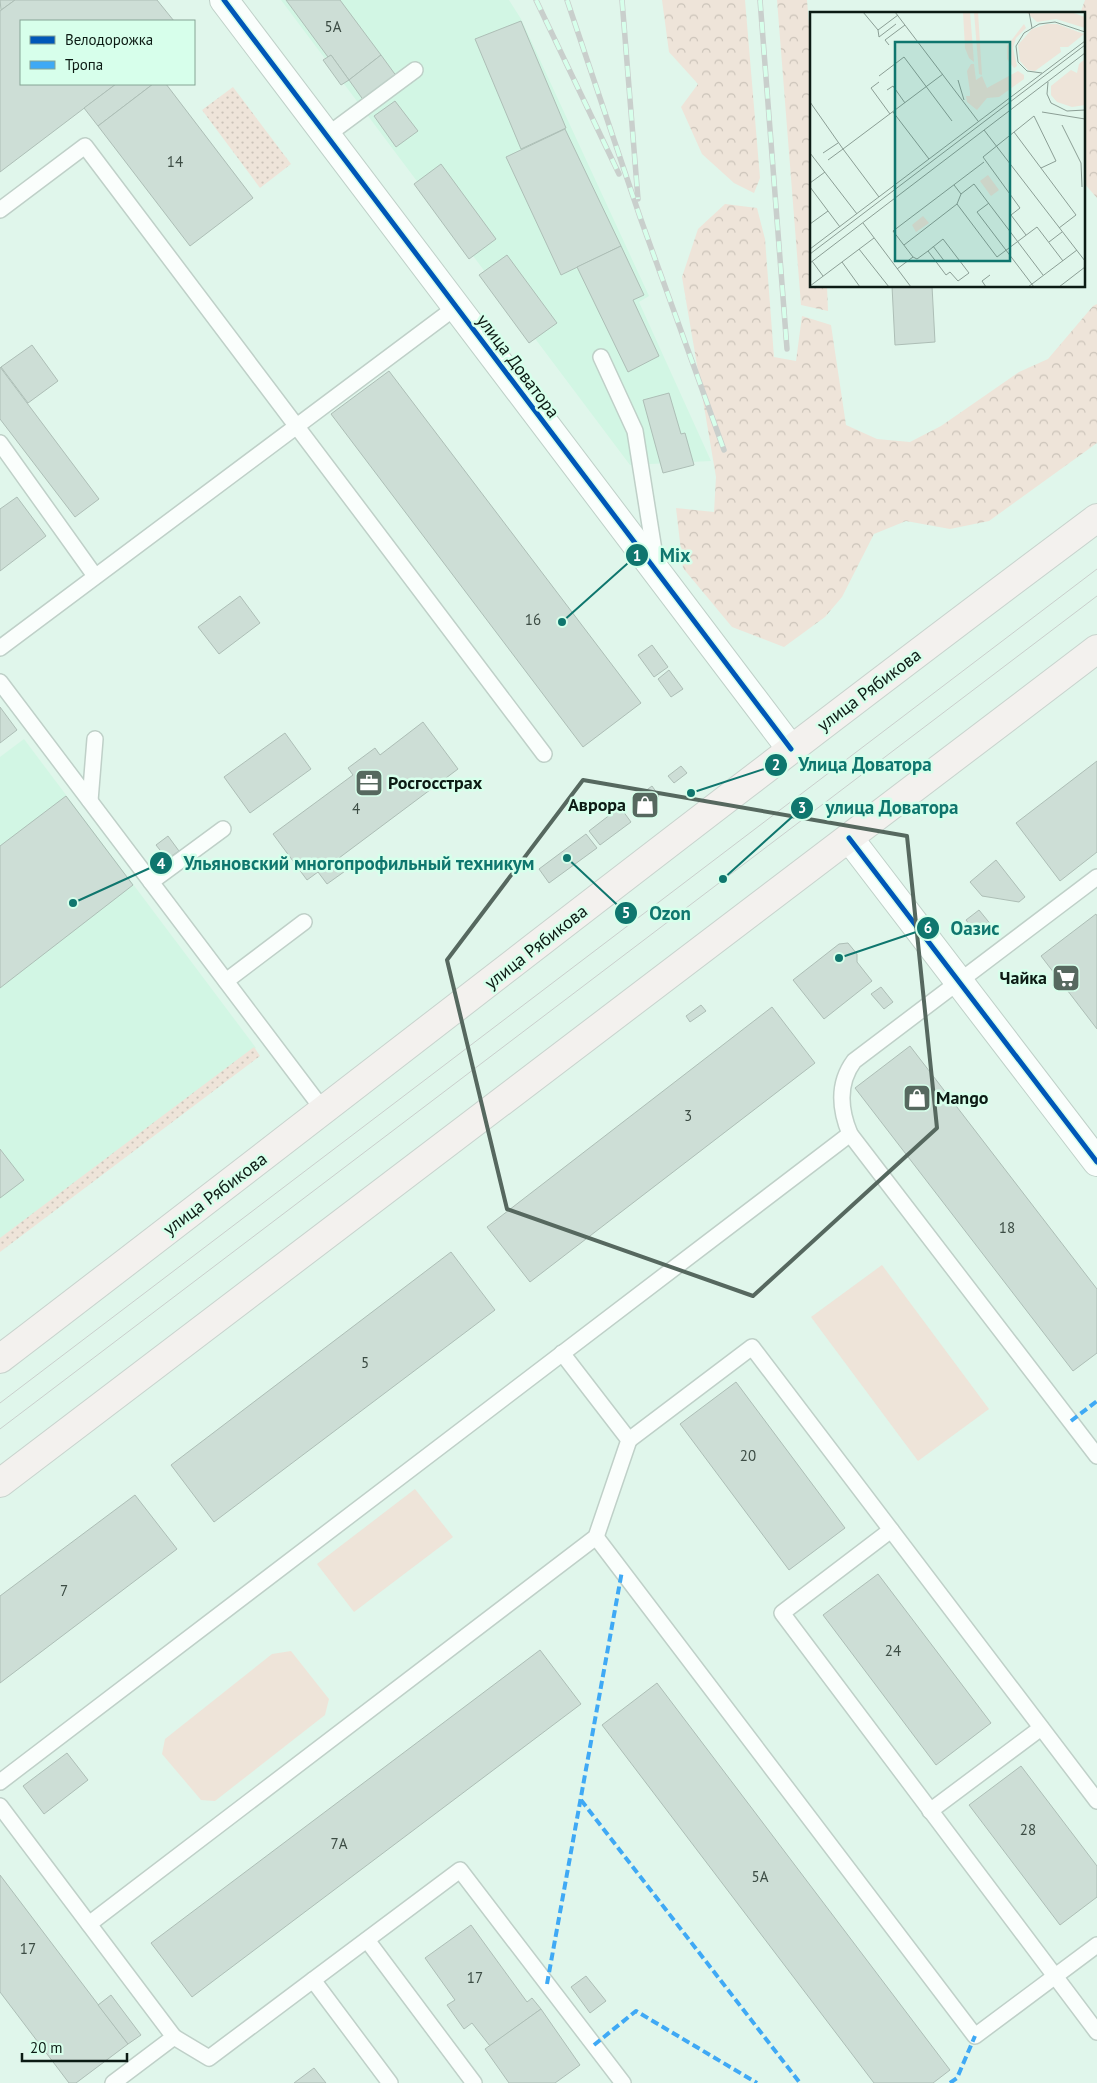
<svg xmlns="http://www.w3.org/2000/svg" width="1097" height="2083" viewBox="0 0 1097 2083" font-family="'PT Sans',sans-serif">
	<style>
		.built { fill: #d2f6e4 }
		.grass { fill: url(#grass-dots) }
		.forest { fill: url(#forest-crowns) }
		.green { fill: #eee4d9 }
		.building { fill: #cdded6; stroke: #adbeb6 }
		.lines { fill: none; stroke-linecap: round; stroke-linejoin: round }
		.lane-casing { stroke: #bfd0c8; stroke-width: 18 }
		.street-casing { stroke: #bfd0c8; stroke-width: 30 }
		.primary-casing { stroke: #c8d3cd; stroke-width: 30 }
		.lane { stroke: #fafefc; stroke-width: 15 }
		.street { stroke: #fafefc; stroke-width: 28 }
		.primary { stroke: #f3f1ee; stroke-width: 28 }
		.tram { stroke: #c9cfcc; stroke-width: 1 }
		.rail-casing { stroke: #c9cfcc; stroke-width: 5.5 }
		.rail { stroke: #d7ffeb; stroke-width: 4; stroke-dasharray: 11; stroke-linecap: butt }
		.quiet { stroke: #3fa9f5; stroke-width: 4; stroke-dasharray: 8 4; stroke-linecap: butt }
		.cycleway-casing { stroke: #d7ffeb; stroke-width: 8 }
		.cycleway { stroke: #0057b8; stroke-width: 5 }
		.marked { fill: none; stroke: #56685f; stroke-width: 4; stroke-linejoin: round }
		.labels { text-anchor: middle; stroke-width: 5; stroke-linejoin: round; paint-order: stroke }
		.number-label { font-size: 15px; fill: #3c4c44 }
		.street-label { font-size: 18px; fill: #0c1b14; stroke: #d7ffeb }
		.poi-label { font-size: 18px; font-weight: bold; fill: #0c1b14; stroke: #d7ffeb; text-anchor: start }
		.inset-road { fill: none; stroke: #8b9e95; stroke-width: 1 }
		.view { fill: #0f766e; fill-opacity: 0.15; stroke: #0f766e; stroke-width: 2.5 }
		.inset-edge { fill: none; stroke: #0c1b14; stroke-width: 2.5 }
		.leader { fill: none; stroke: #0f766e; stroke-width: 2 }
		.callout-dot { fill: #0f766e; stroke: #d7ffeb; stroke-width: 2 }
		.mark-label { font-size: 15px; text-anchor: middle; font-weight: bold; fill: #fff }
		.callout-label { font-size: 19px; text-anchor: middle; font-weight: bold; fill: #0f766e; stroke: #d7ffeb; stroke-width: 5; stroke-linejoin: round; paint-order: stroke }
	</style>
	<defs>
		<pattern id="grass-dots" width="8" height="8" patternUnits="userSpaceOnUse" patternTransform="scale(1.25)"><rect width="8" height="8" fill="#eee4d9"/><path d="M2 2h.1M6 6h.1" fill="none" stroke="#cbc3b9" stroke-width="1.8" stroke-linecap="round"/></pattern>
		<pattern id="forest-crowns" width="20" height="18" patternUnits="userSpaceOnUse" patternTransform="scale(1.25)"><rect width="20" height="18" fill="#eee4d9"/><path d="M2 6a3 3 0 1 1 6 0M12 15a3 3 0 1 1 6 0" fill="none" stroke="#cbc3b9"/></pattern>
	</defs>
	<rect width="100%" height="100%" fill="#e0f6eb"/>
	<g class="built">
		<path d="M281 0H509L521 19 649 296 639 302 711 461 630 465Z"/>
		<path d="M24 739 256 1048 0 1241V757Z"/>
	</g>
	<g class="grass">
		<path d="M233 87 291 164 260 188 202 110Z"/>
		<path d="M254 1047 260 1056 0 1252V1238Z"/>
	</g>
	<g class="forest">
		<path d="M662 0H745L760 178 754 193 734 183 702 154 681 107 698 84 669 52Z"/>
		<path d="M777 0H807L811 51V286H827L828 311 801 305Z"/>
		<path d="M1085 0H1097V198L1083 182V14H1080Z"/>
		<path d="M725 204 757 208 765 239 774 357 796 361 802 316 831 325 846 425 877 439 910 442 941 426 1019 372 1048 359 1093 306 1097 304V443L989 521 950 529 906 521 874 534 842 597 825 617 784 647 732 627 683 568 676 508 714 512 716 477 682 277 698 229Z"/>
	</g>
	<g class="green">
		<path d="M882 1265 989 1409 918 1461 811 1317Z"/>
		<path d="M415 1489 453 1537 354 1612 317 1564Z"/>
		<path d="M291 1651 329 1699 325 1715 215 1801 201 1800 162 1754 165 1739 272 1654Z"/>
	</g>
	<g class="building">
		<path d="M0 0H15L1 10Z"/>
		<path d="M15 0H157L174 21H21V84H116L0 172V11Z"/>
		<path d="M286 0H340L381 55 349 80 331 55 328 57Z"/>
		<path d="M521 21 566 128 521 149 475 39Z"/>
		<path d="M331 55 349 80 341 85 323 60Z"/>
		<path d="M381 55 397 77 364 101 349 80Z"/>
		<path d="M116 84H153L98 126 84 108Z"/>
		<path d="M153 84H166L253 198 190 246 98 126Z"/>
		<path d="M395 101 418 131 396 147 374 116Z"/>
		<path d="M565 129 621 246 561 275 506 157Z"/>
		<path d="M441 164 496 239 469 259 414 184Z"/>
		<path d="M621 246 644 295 633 300 659 356 628 372 577 267Z"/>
		<path d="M507 255 557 323 529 343 479 275Z"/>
		<path d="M892 286H932L935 342 895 345Z"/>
		<path d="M32 345 58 381 28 403 1 367Z"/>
		<path d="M0 367 99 499 75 517 0 419Z"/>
		<path d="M389 371 641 703 583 747 331 414Z"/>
		<path d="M669 393 681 434 685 433 694 465 663 473 643 400Z"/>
		<path d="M17 497 46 536 0 571V509Z"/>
		<path d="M240 596 260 623 219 654 198 627Z"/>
		<path d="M652 645 668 667 654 677 638 655Z"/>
		<path d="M669 670 683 689 671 697 658 679Z"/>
		<path d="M0 707 17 730 0 743Z"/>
		<path d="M423 722 458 769 339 858 348 869 327 884 318 872 307 880 273 834 353 775 348 768 375 748 380 755Z"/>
		<path d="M285 733 311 769 250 813 224 777Z"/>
		<path d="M1097 761V852L1060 881 1016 823Z"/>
		<path d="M681 766 687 773 674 783 668 776Z"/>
		<path d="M652 786 659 796 650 805 639 810 632 801Z"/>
		<path d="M66 796 133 885 0 988V846Z"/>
		<path d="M620 807 631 822 600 845 589 831Z"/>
		<path d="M586 834 597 848 549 883 539 869Z"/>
		<path d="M168 836 179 851 167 859 156 845Z"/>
		<path d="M996 860 1025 897 1019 902 982 896 970 882Z"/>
		<path d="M979 910 992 926 979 937 966 920Z"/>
		<path d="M1096 914 1097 916V1029L1041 956Z"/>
		<path d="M848 943 857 954V962L872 981 824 1019 793 980 839 944Z"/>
		<path d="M881 987 893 1002 884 1009 871 994Z"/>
		<path d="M701 1005 706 1011 690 1022 686 1016Z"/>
		<path d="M772 1007 815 1063 530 1282 487 1227Z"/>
		<path d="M910 1046 1097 1289V1353L1073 1371 855 1088Z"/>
		<path d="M0 1149 24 1180 0 1198Z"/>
		<path d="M451 1252 495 1310 214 1522 171 1465Z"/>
		<path d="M736 1382 845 1528 789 1570 680 1424Z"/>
		<path d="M135 1495 177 1549 0 1683V1596Z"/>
		<path d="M878 1574 991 1723 936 1765 823 1615Z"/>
		<path d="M540 1650 581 1704 192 1997 151 1943Z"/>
		<path d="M657 1683 950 2070 933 2083H874L602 1725Z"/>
		<path d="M67 1753 88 1780 44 1814 23 1786Z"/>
		<path d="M1021 1766 1097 1866V1897L1060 1925 969 1805Z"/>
		<path d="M0 1875 128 2044 76 2083H69L0 1992Z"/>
		<path d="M471 1925 527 2002 532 1998 541 2009 490 2046 472 2023 464 2029 447 2005 455 2000 425 1958Z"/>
		<path d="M586 1976 606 2001 590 2013 571 1987Z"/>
		<path d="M111 1995 141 2035 128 2044 98 2005Z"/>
		<path d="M541 2009 580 2065 555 2083H509L485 2049Z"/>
		<path d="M314 2068 326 2083H294Z"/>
	</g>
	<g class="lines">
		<defs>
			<g id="lane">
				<path d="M326 136 415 70"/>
				<path d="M0 210 85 146 544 754"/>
				<path d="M601 357 635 431 656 563"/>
				<path d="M0 443 95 576"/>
				<path d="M0 648 456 307"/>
				<path d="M0 682 324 1111"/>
				<path d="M90 801 95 739"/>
				<path d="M1097 877 854 1061C837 1084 840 1110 850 1134L1097 1456"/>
				<path d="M151 882 223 829"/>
				<path d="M226 981 304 922"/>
				<path d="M629 1440 752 1347 1097 1801"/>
				<path d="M891 1530 782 1613 1097 2032"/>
				<path d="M596 1537 975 2036 1097 1945"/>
				<path d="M0 1782 850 1134"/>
				<path d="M0 1806 174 2037 113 2083"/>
				<path d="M930 1811 1041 1728"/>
				<path d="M89 1924 596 1537 629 1440 562 1353"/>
				<path d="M367 1940 474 2083"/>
				<path d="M313 1980 460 1870 623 2083"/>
				<path d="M174 2037 209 2058 313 1980 390 2083"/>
			</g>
			<g id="street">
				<path d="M224 0 791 749"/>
				<path d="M849 838 1097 1162"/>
			</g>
			<g id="primary">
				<path d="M0 1359C366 1079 728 794 1097 518"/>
				<path d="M0 1483 1097 649"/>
			</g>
		</defs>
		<use href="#lane" class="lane-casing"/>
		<use href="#street" class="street-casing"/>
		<use href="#primary" class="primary-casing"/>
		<use href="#lane" class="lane"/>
		<use href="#street" class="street"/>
		<use href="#primary" class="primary"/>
		<g class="tram">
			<path d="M0 1403 1097 569"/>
			<path d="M0 1429 1097 596"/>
		</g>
		<defs>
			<g id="rail">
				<path d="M536 0 619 174"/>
				<path d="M567 0 640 217 724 450"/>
				<path d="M622 0 638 199"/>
				<path d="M760 0 787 349"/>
			</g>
		</defs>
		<use href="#rail" class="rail-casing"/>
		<use href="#rail" class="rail"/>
		<g class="quiet">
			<path d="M1071 1421 1097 1401"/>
			<path d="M581 1800 800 2083"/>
			<path d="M547 1984 622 1571"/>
			<path d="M594 2045 636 2011 757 2083"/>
			<path d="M950 2083 957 2078 975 2036"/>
		</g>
		<defs>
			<g id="cycleway">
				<path d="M224 0 791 749"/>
				<path d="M849 838 1097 1162"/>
			</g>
		</defs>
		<use href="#cycleway" class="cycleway-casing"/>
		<use href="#cycleway" class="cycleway"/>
	</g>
	<path class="marked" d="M583 780 907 836 937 1128 753 1296 507 1209 447 960Z"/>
	<defs>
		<symbol id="office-square" viewBox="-11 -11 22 22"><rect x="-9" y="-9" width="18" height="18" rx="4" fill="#56685f" stroke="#d7ffeb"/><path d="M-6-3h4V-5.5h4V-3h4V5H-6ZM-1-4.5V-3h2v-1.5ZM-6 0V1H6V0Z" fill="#fff"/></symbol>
		<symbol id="shop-square" viewBox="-11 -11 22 22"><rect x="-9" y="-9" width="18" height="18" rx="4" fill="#56685f" stroke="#d7ffeb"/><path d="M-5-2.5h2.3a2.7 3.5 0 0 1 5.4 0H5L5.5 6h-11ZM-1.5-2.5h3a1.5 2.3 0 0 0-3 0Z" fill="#fff"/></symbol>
		<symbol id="supermarket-square" viewBox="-11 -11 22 22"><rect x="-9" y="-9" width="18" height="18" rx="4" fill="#56685f" stroke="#d7ffeb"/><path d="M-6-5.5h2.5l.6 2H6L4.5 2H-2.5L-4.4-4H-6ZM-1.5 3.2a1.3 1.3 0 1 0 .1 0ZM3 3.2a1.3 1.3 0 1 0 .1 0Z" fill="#fff"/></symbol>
	</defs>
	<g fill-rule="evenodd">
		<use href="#office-square" x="353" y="767" width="32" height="32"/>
		<use href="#shop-square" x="629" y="789" width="32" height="32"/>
		<use href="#supermarket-square" x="1050" y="962" width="32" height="32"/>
		<use href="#shop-square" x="901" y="1082" width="32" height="32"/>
	</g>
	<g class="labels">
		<g class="number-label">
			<text x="333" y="32">5А</text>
			<text x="175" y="167">14</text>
			<text x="533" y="625">16</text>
			<text x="356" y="814">4</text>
			<text x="688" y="1121">3</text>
			<text x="1007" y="1233">18</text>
			<text x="365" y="1368">5</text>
			<text x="748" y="1461">20</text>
			<text x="64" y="1596">7</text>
			<text x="893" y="1656">24</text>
			<text x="1028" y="1835">28</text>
			<text x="339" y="1849">7А</text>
			<text x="760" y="1882">5А</text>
			<text x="28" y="1954">17</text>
			<text x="475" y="1983">17</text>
		</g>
		<g class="street-label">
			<text transform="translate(518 366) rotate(53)" y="6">улица Доватора</text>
			<text transform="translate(869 690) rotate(-37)" y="6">улица Рябикова</text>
			<text transform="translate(536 947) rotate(-38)" y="6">улица Рябикова</text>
			<text transform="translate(215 1194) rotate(-37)" y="6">улица Рябикова</text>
		</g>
		<g class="poi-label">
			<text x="388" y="789">Росгосстрах</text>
			<text x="626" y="811" text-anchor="end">Аврора</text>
			<text x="1047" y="984" text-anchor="end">Чайка</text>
			<text x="936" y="1104">Mango</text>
		</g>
	</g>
	<g transform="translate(810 12)">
		<rect width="275" height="275" fill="#e0f6eb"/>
		<path d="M237 12H247L274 22 258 35H250L251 40 225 59 218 58 210 49 208 33 222 17ZM275 47V93L262 95 247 90 241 83V74L261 58 267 61 269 52Z" fill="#eee4d9"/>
		<path d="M153 0H160L164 50 159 46 155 36ZM164 0H168L172 63 169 62ZM216 0H261L275 5V16L246 7 227 10ZM214 12 216 16 206 26 203 36 207 54 204 56 197 47V34ZM161 52H164L166 68 172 64 177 76 208 59 214 63V67L189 85 177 86 167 98 157 90 156 84H160V80L157 59Z" fill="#eee4d9"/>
		<path d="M178 163 189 178 181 184 170 169ZM113 204 119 211 106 220 102 213Z" fill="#eee4d9"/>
		<path class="inset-road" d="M53 0 68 18 88 3M85 0 168 109M219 0 222 16M68 18 69 25 86 12M79 33 75 28 95 13M232 61 217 59 208 50 206 34 214 21 229 12 245 10 275 20M69 64 94 45 142 109M148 68 154 88M69 70 61 76 80 102M238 70 237 82 241 91 257 99 275 98M77 78 83 74 95 91M0 90 33 137 18 148M83 100 119 147M232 100 275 107M252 113 271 151 272 175M174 118 275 249M204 120 266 203 249 216M0 141 47 202M13 141 28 131M0 171 15 160M0 175 30 215M151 182 164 172 233 263M69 185 33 137 133 62M179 191 167 200 224 275M147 192 187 245 227 215 253 249M53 211 101 275M0 212 18 199M216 223 201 203 210 196 173 145 224 104 246 149 231 156M239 230 252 220M94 233 147 192 151 182 144 173M123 234 135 250M0 237 275 29M49 237 79 275M0 242 275 33M103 245 107 247 118 239 136 263 140 260 148 269 159 261 133 227 118 239M2 249 13 264M32 250 50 275M0 251 275 41M87 257 103 245 83 219 174 150M0 274 64 226M176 275 172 269 180 263M218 275 267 238M249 275 275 255"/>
		<path class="view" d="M85 30H200V249H85Z"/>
		<rect width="275" height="275" class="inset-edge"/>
	</g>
	<path class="leader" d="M562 622L637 555M691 793L776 765M723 879L802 808M73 903L161 863M567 858L626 913M839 958L928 928"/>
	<g class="callout-dot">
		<circle cx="562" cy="622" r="5"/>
		<circle cx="691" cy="793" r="5"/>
		<circle cx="723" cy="879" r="5"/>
		<circle cx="73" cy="903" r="5"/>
		<circle cx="567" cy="858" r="5"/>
		<circle cx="839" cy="958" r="5"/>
		<circle cx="637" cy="555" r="12"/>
		<circle cx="776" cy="765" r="12"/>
		<circle cx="802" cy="808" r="12"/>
		<circle cx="161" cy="863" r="12"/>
		<circle cx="626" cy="913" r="12"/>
		<circle cx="928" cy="928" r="12"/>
	</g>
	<g class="mark-label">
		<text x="637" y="561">1</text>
		<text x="776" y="770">2</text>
		<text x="802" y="813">3</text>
		<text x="161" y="869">4</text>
		<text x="626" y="918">5</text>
		<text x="928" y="933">6</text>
	</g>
	<g class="callout-label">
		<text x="675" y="562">Mix</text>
		<text x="865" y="771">Улица Доватора</text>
		<text x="892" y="814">улица Доватора</text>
		<text x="359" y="870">Ульяновский многопрофильный техникум</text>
		<text x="670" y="920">Ozon</text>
		<text x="975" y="935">Оазис</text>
	</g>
	<rect x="20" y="20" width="175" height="65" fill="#d7ffeb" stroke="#86a495"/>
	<rect x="30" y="36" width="25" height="8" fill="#0057b8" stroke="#86a495"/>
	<text x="65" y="45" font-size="15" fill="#0c1b14">Велодорожка</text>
	<rect x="30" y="61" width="25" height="8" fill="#3fa9f5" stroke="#86a495"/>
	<text x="65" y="70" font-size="15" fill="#0c1b14">Тропа</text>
	<path d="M22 2053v8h105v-8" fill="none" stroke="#0c1b14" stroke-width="2.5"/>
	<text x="30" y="2053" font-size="15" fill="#0c1b14" stroke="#d7ffeb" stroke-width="4" paint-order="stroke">20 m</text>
</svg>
